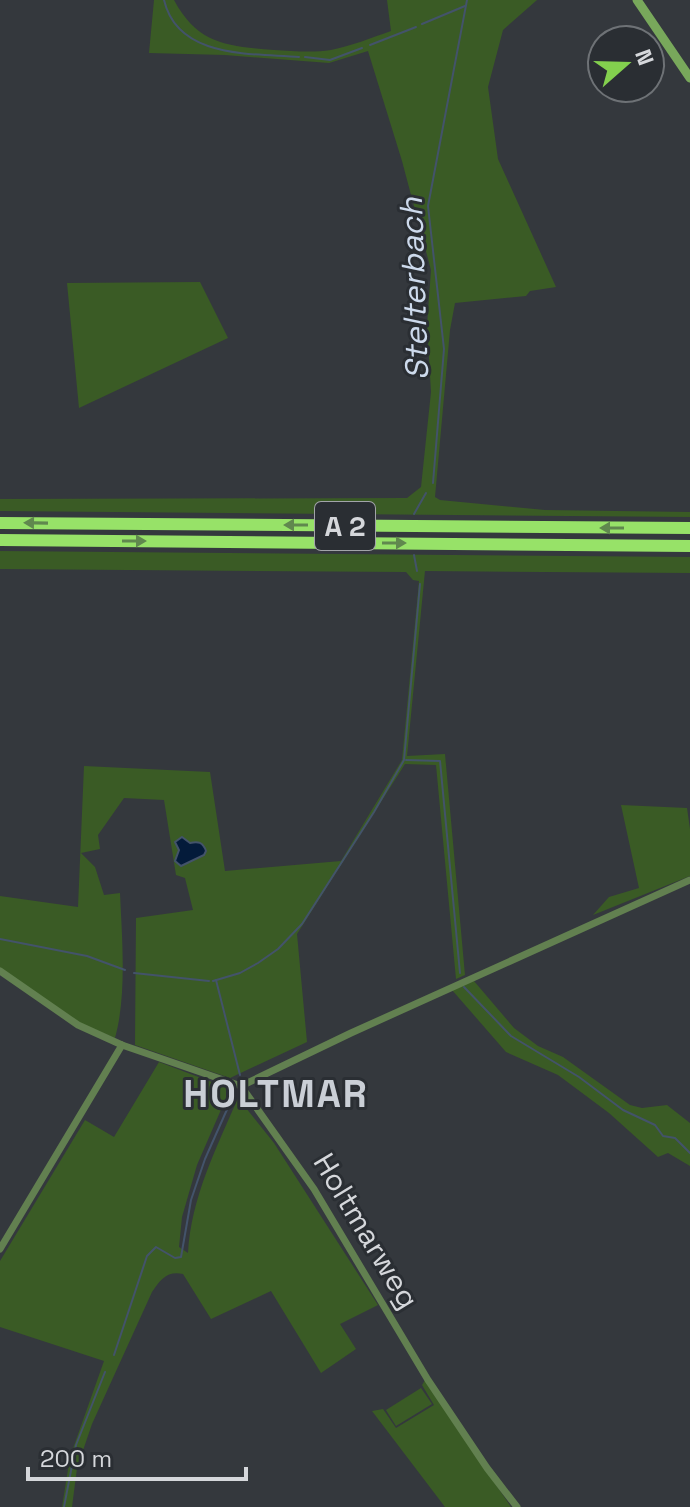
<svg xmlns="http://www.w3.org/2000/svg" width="690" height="1507" viewBox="0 0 690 1507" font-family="'Space Grotesk',sans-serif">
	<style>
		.green { fill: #3a5b25 }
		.water { fill: #041b3a; stroke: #43536a; stroke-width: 2 }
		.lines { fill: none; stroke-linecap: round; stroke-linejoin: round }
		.stream { stroke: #43536a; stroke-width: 2 }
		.street { stroke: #628050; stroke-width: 7 }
		.secondary { stroke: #78a85b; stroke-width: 9 }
		.highway { stroke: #97e268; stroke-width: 12 }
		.oneway { fill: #60884e }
		.labels { text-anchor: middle; stroke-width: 6; stroke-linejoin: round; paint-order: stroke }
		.shield { fill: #2a2e33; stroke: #a2a4a9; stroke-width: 2 }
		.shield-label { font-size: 28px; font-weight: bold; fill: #d5d7db }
		.street-label { font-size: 30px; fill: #d5d7db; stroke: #2a2e33 }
		.water-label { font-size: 32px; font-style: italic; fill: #cddaec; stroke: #2a2e33 }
		.district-label { font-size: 38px; font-weight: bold; letter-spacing: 2px; fill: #cacfd6; stroke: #2a2e33 }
	</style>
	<rect width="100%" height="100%" fill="#34383d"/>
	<g class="green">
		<path d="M154 0H174C198 45 228 46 274 50 292 51 313 53 331 50 351 46 371 38 391 31L387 0H537L503 30 488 87 498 159 556 287 530 291 526 296 455 303 450 330 435 497 440 500 545 510 690 512V517L0 511V499L407 498 421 487 431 392 427 325 431 270 402 161 368 51 329 63 225 55 149 53Z"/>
		<path d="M200 282 228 338 79 408 67 283Z"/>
		<path d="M0 551 690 557V573L425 571 407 756 445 754 465 975 456 979 436 765 405 764 297 934 307 1042 230 1078 135 1045 136 918 193 910 185 878 176 875 164 800 124 798 98 835 100 849 81 853 95 867 104 895 120 893C122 938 127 995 115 1038L82 1024 0 969V896L78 907 84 766 210 772 225 871 341 861 402 760 419 581 413 580 406 572 0 569Z"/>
		<path d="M621 805 687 808 690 829V876L593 915 609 897 639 888Z"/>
		<path d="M474 981 514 1028 538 1046 563 1057 630 1105 642 1108 667 1105 690 1123V1166L668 1153 658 1157 609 1113 558 1075 506 1052 452 990Z"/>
		<path d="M159 1062 230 1089 197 1165 182 1217 179 1247 188 1253C191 1198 216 1149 238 1098L274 1143 378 1305 340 1324 356 1349 321 1373 271 1291 211 1319 183 1274C167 1271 161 1279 152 1292L92 1424 77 1468 72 1507H62L70 1457 104 1361 0 1327V1261L85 1120 114 1137Z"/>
		<path d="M425 1380 511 1507H445L372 1411 383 1409 396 1428 434 1405 422 1385Z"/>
		<path d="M421 1388 432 1404 396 1426 386 1410Z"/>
	</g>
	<path class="water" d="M182 837 190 843C198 841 203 842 206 851L204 855 181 866 175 861 179 850 175 842Z"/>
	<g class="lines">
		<g class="stream">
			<path d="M164 0C178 59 251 53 299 57"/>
			<path d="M422 24 465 6"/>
			<path d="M370 45 416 27"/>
			<path d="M305 57 330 60 362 48"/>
			<path d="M433 483 444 349 428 206 467 0"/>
			<path d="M414 514 426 493"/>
			<path d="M414 555 417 571"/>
			<path d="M406 760 440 761 460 973"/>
			<path d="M0 939 87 956 125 970"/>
			<path d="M134 973 209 981"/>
			<path d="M216 980 240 1075"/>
			<path d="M213 981 240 973 258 963 278 949 302 924 374 812 404 760 420 584"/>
			<path d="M464 987 511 1036 579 1077 623 1110 655 1125 663 1136 675 1138 690 1153"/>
			<path d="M114 1355 147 1256 156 1247 175 1258 181 1257 191 1200 205 1159 233 1096"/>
			<path d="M64 1507 76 1445 105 1372"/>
		</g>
		<g class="street">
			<path d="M0 971 78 1025 122 1045 241 1086 314 1189 428 1380 487 1468 517 1507"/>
			<path d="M241 1086 351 1033 690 880"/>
			<path d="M0 1249 122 1045"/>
		</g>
		<path class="secondary" d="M637 0 690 78"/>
		<g class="highway">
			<path d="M0 523 690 528"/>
			<path d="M0 540 690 546"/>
		</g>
	</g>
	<defs><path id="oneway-solid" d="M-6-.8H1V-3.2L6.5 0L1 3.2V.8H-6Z" transform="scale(2)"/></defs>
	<g class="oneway">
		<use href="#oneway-solid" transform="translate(36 523) rotate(-179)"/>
		<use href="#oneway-solid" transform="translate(296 525) rotate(-180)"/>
		<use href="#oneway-solid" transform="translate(612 528) rotate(-180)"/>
		<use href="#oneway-solid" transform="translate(134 541)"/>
		<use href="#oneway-solid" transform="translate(394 543)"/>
	</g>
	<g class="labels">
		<rect class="shield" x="315" y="502" width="60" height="48" rx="6"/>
		<g class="shield-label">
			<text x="345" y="536">A 2</text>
		</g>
		<g class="street-label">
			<text transform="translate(366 1231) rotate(59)" y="10">Holtmarweg</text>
		</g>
		<g class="water-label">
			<text transform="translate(414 289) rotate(-92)" y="11">Stelterbach</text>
		</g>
		<g class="district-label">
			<text x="276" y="1107">HOLTMAR</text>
		</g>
	</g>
	<g transform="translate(626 64) rotate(70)"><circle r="38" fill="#2a2e33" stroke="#6e7276" stroke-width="2"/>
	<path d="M0-6L14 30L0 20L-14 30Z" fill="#83d04e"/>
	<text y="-12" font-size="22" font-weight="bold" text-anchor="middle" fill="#d5d7db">N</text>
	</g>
	<path d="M28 1467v12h218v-12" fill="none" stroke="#d5d7db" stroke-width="4"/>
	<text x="40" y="1467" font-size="24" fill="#d5d7db" stroke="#2a2e33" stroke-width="6" paint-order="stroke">200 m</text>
</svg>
